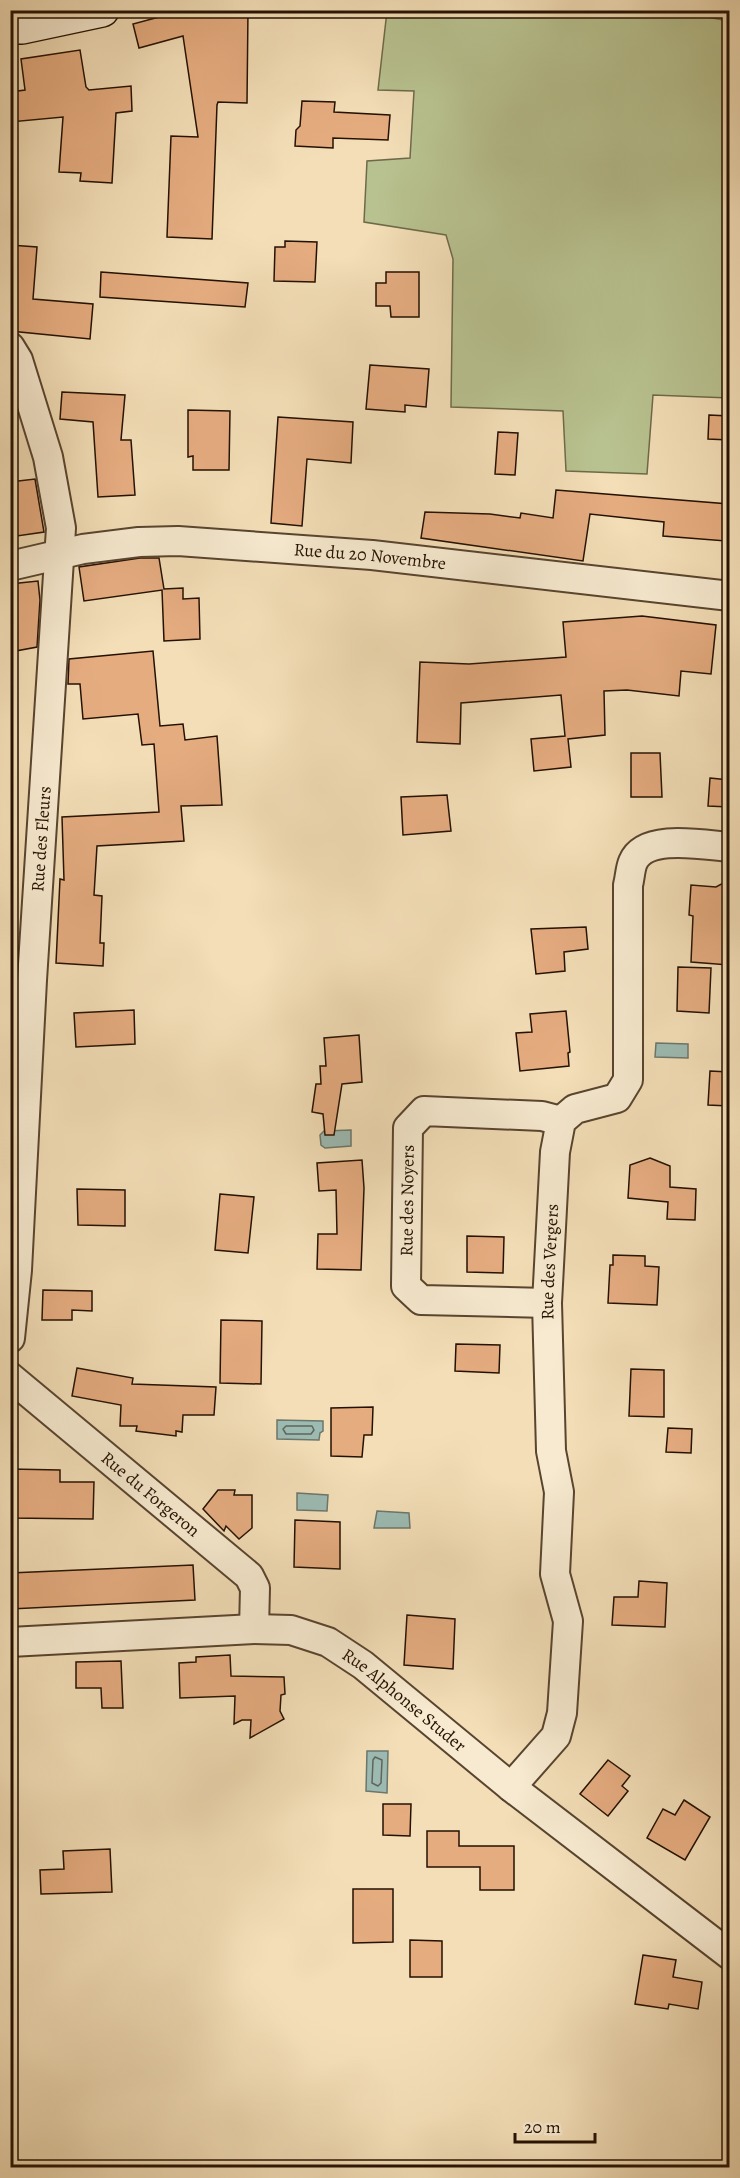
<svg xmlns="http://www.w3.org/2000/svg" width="740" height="2178" viewBox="0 0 740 2178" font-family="Alegreya,serif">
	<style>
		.green { fill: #b8c290; stroke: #6e6a49; stroke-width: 1.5 }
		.water { fill: #9cbbb3; stroke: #6c776c; stroke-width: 1.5 }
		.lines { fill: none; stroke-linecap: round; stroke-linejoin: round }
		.shore { stroke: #60665a; stroke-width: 1.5 }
		.building { fill: #e5ac80; stroke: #241102; stroke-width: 1.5 }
		.minor-casing { stroke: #58442f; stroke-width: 32 }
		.secondary-casing { stroke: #241102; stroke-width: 36 }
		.minor { stroke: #f7ead0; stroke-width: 28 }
		.secondary { stroke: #f7ead0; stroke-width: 33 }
		.labels { text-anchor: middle; stroke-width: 4.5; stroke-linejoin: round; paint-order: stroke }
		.street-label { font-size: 18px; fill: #241102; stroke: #f7ead0 }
	</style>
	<rect width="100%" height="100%" fill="#f3deb7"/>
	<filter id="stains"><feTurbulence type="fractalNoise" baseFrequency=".00333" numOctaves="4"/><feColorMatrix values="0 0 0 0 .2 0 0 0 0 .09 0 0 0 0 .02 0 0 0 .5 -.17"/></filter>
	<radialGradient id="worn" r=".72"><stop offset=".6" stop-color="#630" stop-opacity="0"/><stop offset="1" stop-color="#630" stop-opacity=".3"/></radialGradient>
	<path class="green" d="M674 11 729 21V398L653 395 647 474 566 471 563 411 451 407 453 259 446 235 364 222 367 161 410 158 414 91 378 90 387 11Z"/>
	<g class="water">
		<path d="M656 1043 688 1044V1058L655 1057Z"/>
		<path d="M351 1130V1146L325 1148 321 1145 320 1135 324 1131Z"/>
		<path d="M277 1420 323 1421V1431L320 1433 319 1440 277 1439Z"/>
		<path d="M297 1493 328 1495 327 1511 297 1510Z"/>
		<path d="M377 1511 409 1513 410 1528H374Z"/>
		<path d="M367 1751H388L387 1793 366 1791Z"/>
	</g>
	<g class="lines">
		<g class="shore">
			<path d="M286 1426H312L314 1430 311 1434H286L283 1429Z"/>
			<path d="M375 1757 382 1760 381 1783 378 1786 372 1783 373 1760Z"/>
		</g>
	</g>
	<g class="building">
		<path d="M185 10H248L247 103 218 102 217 105 212 239 167 237 171 136 198 137 183 36 139 48 133 24Z"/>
		<path d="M80 50 86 87 89 90 131 86 132 111 116 113 112 183 80 181 81 173 59 172 63 117 10 122V92L25 90 21 59Z"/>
		<path d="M302 101 335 102 334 112 390 115 388 140 333 138V148L295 146 296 130 300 126Z"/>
		<path d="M285 241 317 242 315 282 274 281 275 247H285Z"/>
		<path d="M10 245 37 247 33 299 93 304 90 339 10 331Z"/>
		<path d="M101 272 248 283 245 307 100 297Z"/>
		<path d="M386 272H419V317H391L390 306H376V283H386Z"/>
		<path d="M370 365 429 369 426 407 405 405V412L366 409Z"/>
		<path d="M62 392 125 395 121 440H131L135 495 98 497 93 422 60 419Z"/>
		<path d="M188 410 230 411 229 470H193V456L188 457Z"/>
		<path d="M709 415 729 416V440L708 439Z"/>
		<path d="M278 417 353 422 351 463 307 459 302 526 271 523Z"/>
		<path d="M498 432 518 433 515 475 495 474Z"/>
		<path d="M35 479 44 532 10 537V482Z"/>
		<path d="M556 490 729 504 726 541 663 536 664 522 590 514 583 561 421 538 425 512 490 514 520 518 521 513 553 518Z"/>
		<path d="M140 558H159L164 589 183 588V599L199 598 200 639 164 641 162 590 84 601 79 567Z"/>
		<path d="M38 581 40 600 37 647 10 652V584Z"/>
		<path d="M642 616 716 625 711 674 681 671 679 696 627 690 604 691 605 735 568 739 571 767 534 771 531 739 565 736 561 695 461 703 460 744 417 742 420 662 469 664 566 657 563 622Z"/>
		<path d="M153 651 160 726 183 724 185 740 217 736 222 805 181 806 184 841 97 846 94 895 102 896 100 943H104L103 966 56 963 60 879 64 880 62 817 159 812 154 744 142 745 138 714 83 719 80 684H68L69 659Z"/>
		<path d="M631 753H660L662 797H631Z"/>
		<path d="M710 778 729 780V807L708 806Z"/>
		<path d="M447 795 451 831 403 835 401 797Z"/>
		<path d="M729 880V965L691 962 693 916 689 915 691 885 716 887Z"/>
		<path d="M586 927 588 949 564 952 565 971 536 974 531 929Z"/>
		<path d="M678 967 711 968 709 1013 677 1011Z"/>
		<path d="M134 1010 135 1044 76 1047 74 1013Z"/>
		<path d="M566 1011 570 1052 568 1053 569 1066 520 1071 516 1033 532 1032 530 1014Z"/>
		<path d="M359 1035 362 1082 342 1084 334 1135H325L323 1114 312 1112 316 1084H321L320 1066H326L324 1038Z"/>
		<path d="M710 1071 729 1072V1106L708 1105Z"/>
		<path d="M650 1158 670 1166V1187L696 1189 695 1220 667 1219 668 1202 628 1198 630 1165Z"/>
		<path d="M362 1160 364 1188 361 1270 317 1269 318 1234H337L336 1190 319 1191 317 1163Z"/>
		<path d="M77 1189 125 1190V1226L78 1225Z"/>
		<path d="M220 1194 254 1197 248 1253 215 1250Z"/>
		<path d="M467 1236 504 1237 503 1273 467 1272Z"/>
		<path d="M613 1255 645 1256V1266L659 1267 657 1305 608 1303 610 1265H613Z"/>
		<path d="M43 1290 92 1291V1311L72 1310V1320H42Z"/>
		<path d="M221 1320 262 1321 261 1384 220 1383Z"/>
		<path d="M456 1344 500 1345 499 1373 455 1371Z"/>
		<path d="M77 1368 133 1378 132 1384 216 1387 214 1415H183L182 1432 176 1431V1436L136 1431 137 1426H120L121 1405 72 1396Z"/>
		<path d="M631 1369 664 1370V1417L629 1416Z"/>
		<path d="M373 1407 372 1435H364L362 1457 331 1456V1408Z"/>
		<path d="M668 1428 692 1429 691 1453 666 1452Z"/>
		<path d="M10 1469 60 1470V1482H94L93 1519 10 1518Z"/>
		<path d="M218 1490H235L234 1495H252V1528L239 1539 226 1526 224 1531 203 1509Z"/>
		<path d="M295 1520 340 1522V1569L294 1567Z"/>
		<path d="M193 1565 195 1600 10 1609V1573Z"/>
		<path d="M639 1581 667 1583 665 1627 612 1625 614 1597H638Z"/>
		<path d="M407 1615 455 1619 453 1669 404 1665Z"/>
		<path d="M230 1655 231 1676 284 1677 285 1694 281 1695 280 1711 284 1719 250 1738 251 1720H242L234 1724 235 1696 180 1698 179 1663 196 1662V1657Z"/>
		<path d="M121 1661 123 1708H102L101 1688H76V1662Z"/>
		<path d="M608 1760 630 1776 622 1786 628 1791 608 1816 580 1794Z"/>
		<path d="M684 1800 710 1817 685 1860 647 1838 663 1809 675 1815Z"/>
		<path d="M383 1804H411L410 1836 383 1835Z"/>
		<path d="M427 1831H459V1846H514V1890H480V1867H427Z"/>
		<path d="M110 1849 112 1892 41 1894 40 1870 64 1869 63 1851Z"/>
		<path d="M353 1889H393V1942L353 1943Z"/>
		<path d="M410 1940 442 1941V1977H410Z"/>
		<path d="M643 1955 676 1960 673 1977 702 1982 698 2009 669 2004 668 2009 635 2004Z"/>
	</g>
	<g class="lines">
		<defs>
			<g id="minor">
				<path d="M10 347 18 360 48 457 61 528 32 980 17 1270 10 1338"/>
				<path id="s1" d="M10 566 83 549 139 542 178 541 372 555 730 596"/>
				<path id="s2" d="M547 1303 421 1300 406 1286 408 1128 424 1111 542 1116 561 1121"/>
				<path id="s3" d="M10 1377 249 1576 255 1588 254 1629"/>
				<path id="s4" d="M10 1642 254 1629 291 1630 328 1642 363 1665 511 1787 730 1955"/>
				<path id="s5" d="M511 1787 556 1736 562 1713 568 1621 555 1574 559 1492 551 1451 547 1303 555 1152 561 1121 575 1109 617 1098 628 1080V885C630 878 630 869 633 862 645 833 704 845 730 847"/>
			</g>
			<path id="secondary" d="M10 27H22L102 10"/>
		</defs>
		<use href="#minor" class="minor-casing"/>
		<use href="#secondary" class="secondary-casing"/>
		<use href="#minor" class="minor"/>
		<use href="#secondary" class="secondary"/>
	</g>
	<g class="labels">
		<g class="street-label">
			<text dy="6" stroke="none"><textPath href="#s1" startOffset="363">Rue du 20 Novembre</textPath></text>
			<text transform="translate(41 839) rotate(-86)" y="6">Rue des Fleurs</text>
			<text dy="6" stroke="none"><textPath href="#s2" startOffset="232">Rue des Noyers</textPath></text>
			<text dy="6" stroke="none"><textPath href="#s5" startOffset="546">Rue des Vergers</textPath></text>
			<text dy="6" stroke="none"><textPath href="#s3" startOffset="183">Rue du Forgeron</textPath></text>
			<text dy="6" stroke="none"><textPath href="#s4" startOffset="416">Rue Alphonse Studer</textPath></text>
		</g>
	</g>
	<rect width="740" height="2178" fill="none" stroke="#f3deb7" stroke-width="36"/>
	<rect x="12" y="12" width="716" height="2154" fill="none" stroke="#241102" stroke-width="3"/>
	<rect x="18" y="18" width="704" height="2142" fill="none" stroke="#241102" stroke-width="1.5"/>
	<path d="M515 2133v9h80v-9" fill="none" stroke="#241102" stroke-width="3"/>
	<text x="524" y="2133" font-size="18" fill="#241102" stroke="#f7ead0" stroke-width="4.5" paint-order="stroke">20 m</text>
	<rect width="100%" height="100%" filter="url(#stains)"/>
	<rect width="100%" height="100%" fill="url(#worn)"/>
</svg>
